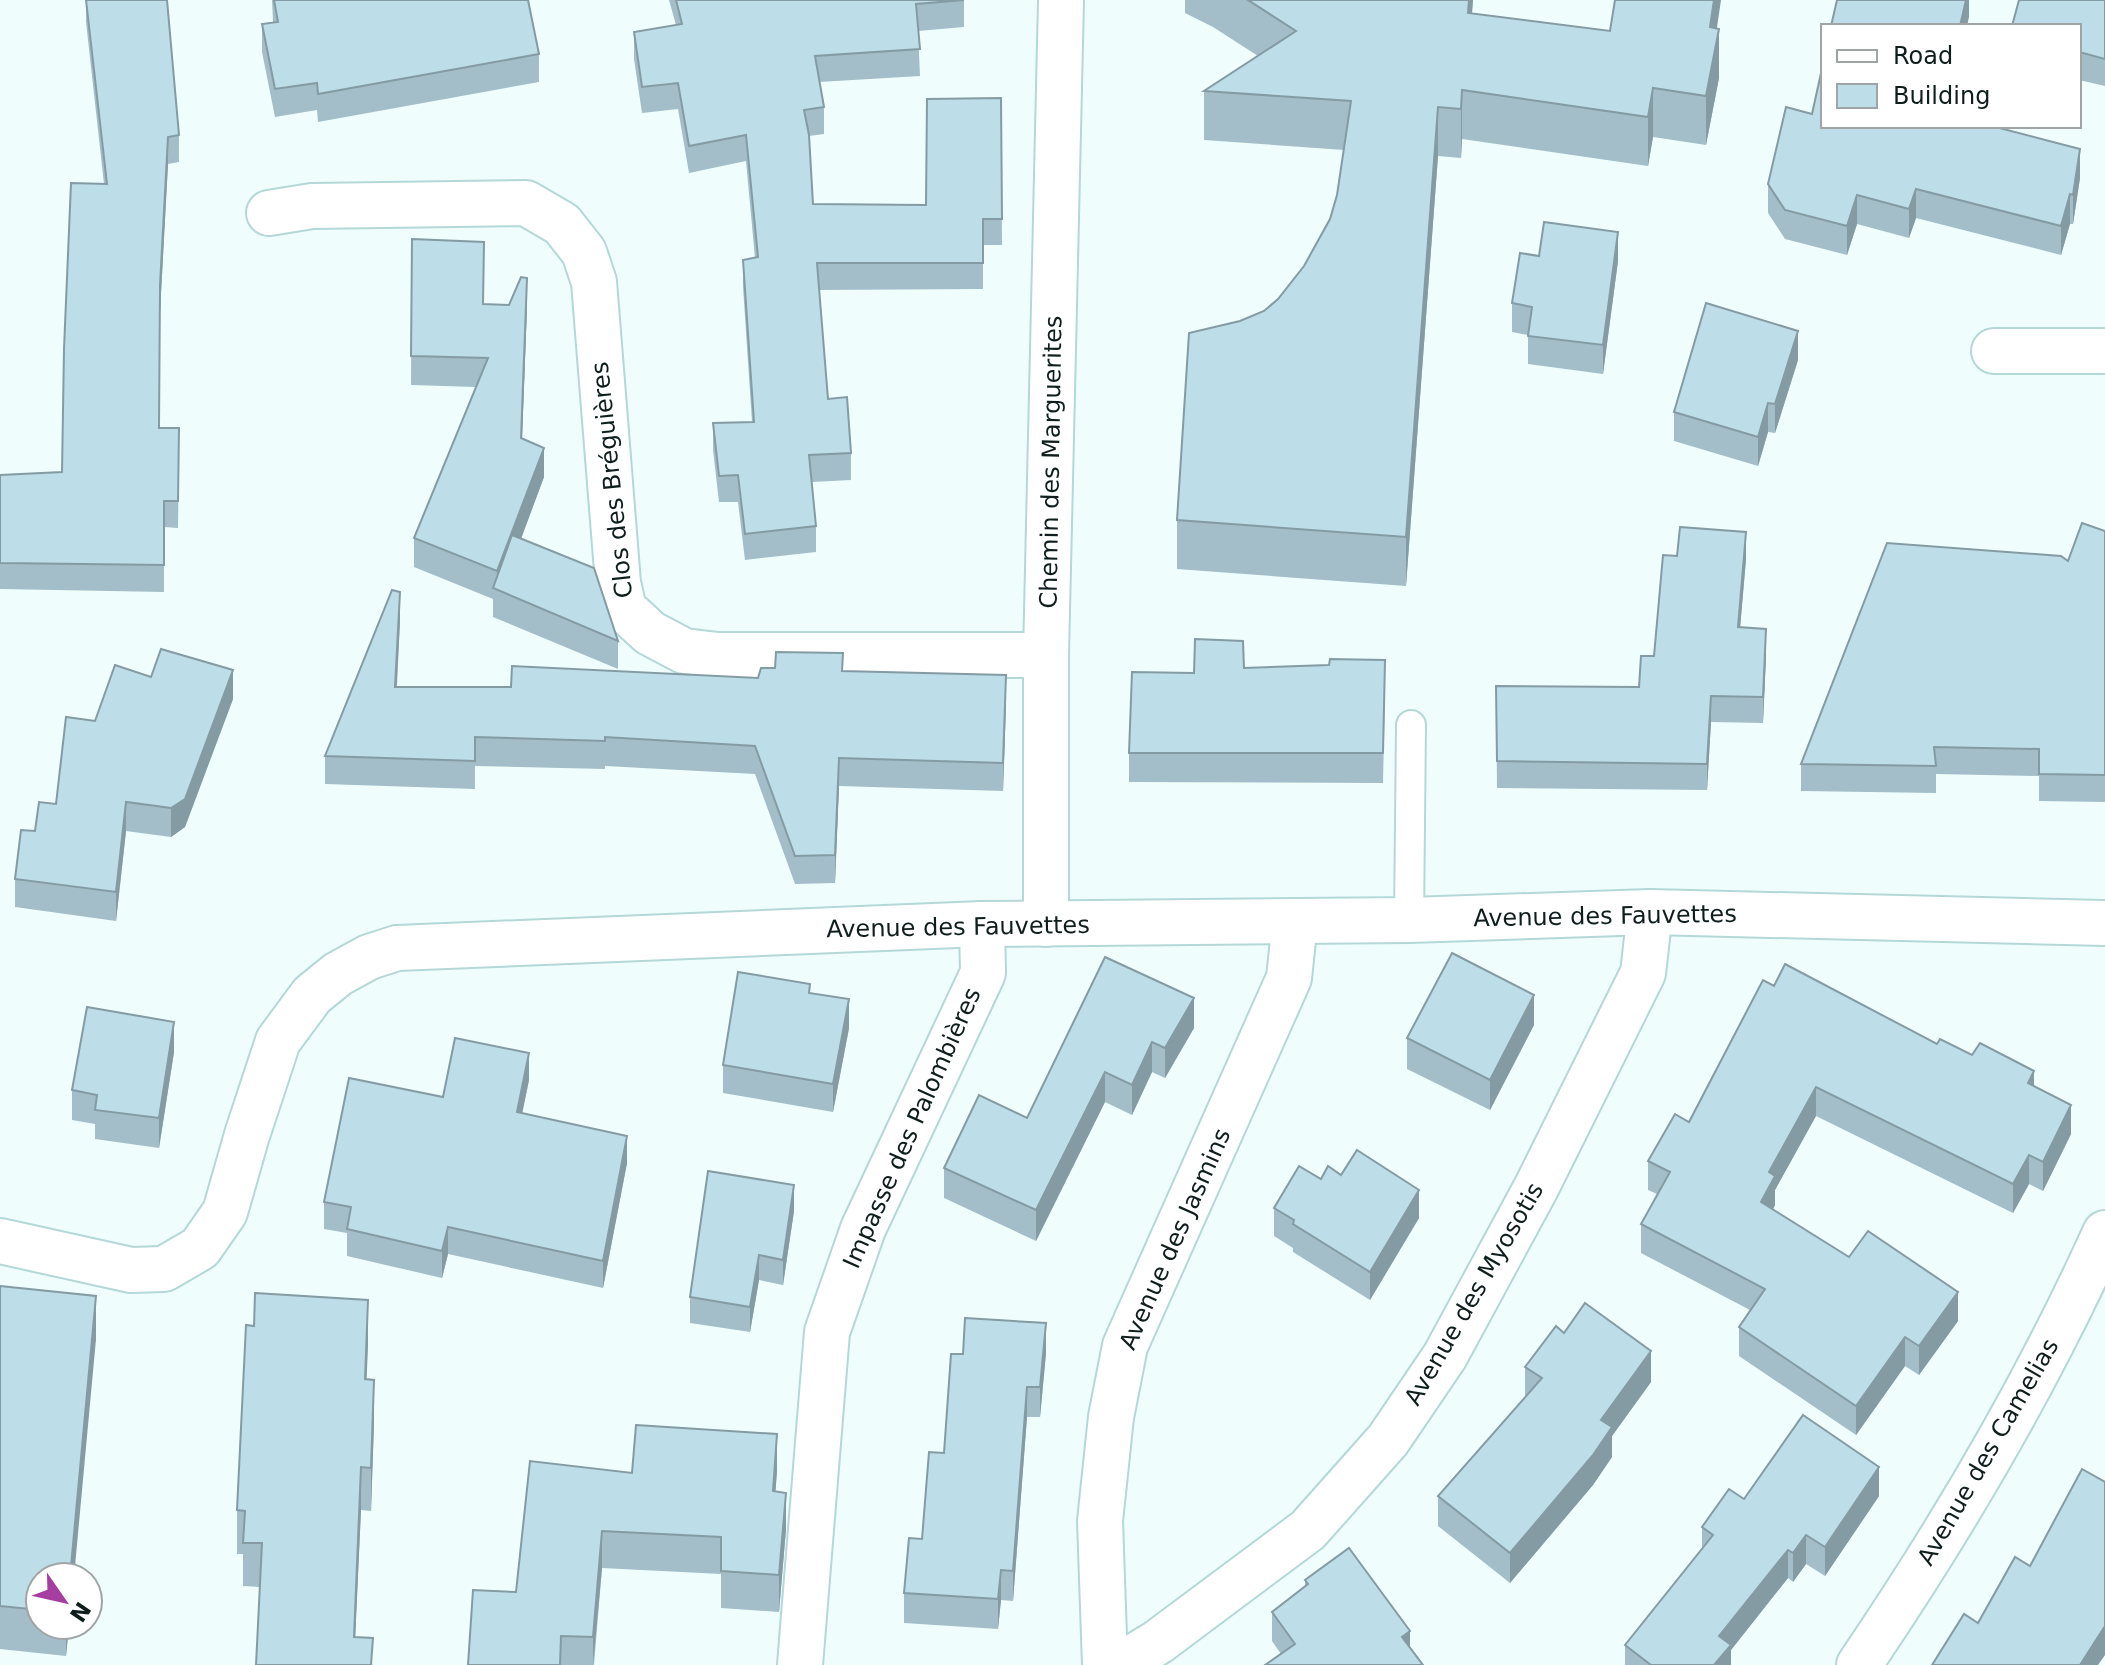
<svg xmlns="http://www.w3.org/2000/svg" width="2105" height="1665" viewBox="0 0 2105 1665" font-family="'DejaVu Sans',sans-serif">
	<style>
		.lines { fill: none; stroke-linecap: round; stroke-linejoin: round }
		.service-casing { stroke: #b4d8d7; stroke-width: 32 }
		.minor-casing { stroke: #b4d8d7; stroke-width: 48 }
		.service { stroke: #fff; stroke-width: 28 }
		.minor { stroke: #fff; stroke-width: 44 }
		.wall { fill: #a3bec8 }
		.shaded-wall { fill: #849ba3 }
		.building { fill: #bddde9; stroke: #849ba3; stroke-width: 2 }
		.labels { text-anchor: middle; stroke-width: 7; stroke-linejoin: round; paint-order: stroke }
		.street-label { font-size: 24px; fill: #0f1d1d; stroke: #fff }
	</style>
	<rect width="100%" height="100%" fill="#effefd"/>
	<g class="lines">
		<defs>
			<path id="service" d="M1409 920 1411 725"/>
			<g id="minor">
				<path d="M269 213 312 206 526 203 562 224 584 252 594 282 618 583 624 609 650 633 684 651 718 655H1046"/>
				<path d="M1994 351H2105"/>
				<path d="M1046 924V655L1061 0"/>
				<path d="M0 1241 131 1270 164 1269 200 1248 225 1212 247 1135 278 1041 312 995 338 974 369 957 397 948 982 924 1409 920 1650 912 2105 923"/>
				<path d="M800 1665 827 1332 863 1229 983 973 982 924"/>
				<path d="M1105 1665 1100 1521 1111 1417 1125 1346 1289 978 1295 921"/>
				<path d="M1120 1665 1158 1642 1308 1530 1388 1440 1445 1356 1536 1188 1643 973 1650 912"/>
				<path d="M1859 1665C1952 1528 2037 1384 2105 1233"/>
			</g>
		</defs>
		<use href="#service" class="service-casing"/>
		<use href="#minor" class="minor-casing"/>
		<use href="#service" class="service"/>
		<use href="#minor" class="minor"/>
	</g>
	<g class="wall">
		<path d="M86 0 179 135V162L168 164 160 312 159 428 179 455 178 528 164 527V592L0 589V475L62 472 104 184 86 22Z"/>
		<path d="M272 0H528L539 54V82L318 122 317 110 275 117 262 52V24L273 22Z"/>
		<path d="M669 0H964V27L918 31 920 76 819 82 824 107V134L809 136 813 204 926 205 1001 98 1002 245H983V289L819 290 828 399 851 453V480L812 482 816 526V552L745 560 738 502H719L713 450V423L752 422 743 287V260L755 258 746 161 689 173 678 109 642 113 634 59V32L676 25Z"/>
		<path d="M1185 0H1473L1472 13 1610 31 1717 28 1719 78 1706 145 1653 137 1648 166 1462 139 1461 158 1438 156 1406 586 1177 569V520L1240 321 1264 311 1278 299 1304 266 1330 219 1337 195 1344 150 1204 140V91L1258 56 1213 27 1185 13Z"/>
		<path d="M2105 0V86L2079 80V26Z"/>
		<path d="M1812 114 2080 178 2073 224H2070L2061 255 1916 218 1909 238 1857 224 1847 255 1785 239 1768 213V184Z"/>
		<path d="M412 239 484 304 527 307 522 438 544 477 521 539 618 641V669L493 617V599L414 567V538L476 387 411 385Z"/>
		<path d="M1539 256 1618 261 1603 374 1528 364V335L1512 332V303Z"/>
		<path d="M1798 360 1775 433 1768 432 1758 466 1674 441V412Z"/>
		<path d="M2105 531V802L2039 801V776L1936 774V793L1801 791V764L2068 561Z"/>
		<path d="M1677 556 1746 559 1740 627 1766 656 1763 723 1711 722 1707 790 1497 788 1496 686 1639 687 1654 656Z"/>
		<path d="M400 621 397 687H511L758 678 843 671 1006 703 1003 791 839 786 835 883 795 884 755 774 605 766V769L475 766V789L325 784V756Z"/>
		<path d="M1329 665 1385 690 1383 783 1129 782V753L1194 673 1244 668Z"/>
		<path d="M151 677 233 699 185 827 171 837 126 831 116 921 15 907V879L35 831 56 804 95 721Z"/>
		<path d="M1105 957 1194 1028 1165 1078 1152 1072 1132 1115 1105 1102 1036 1241 944 1198V1168L1027 1118Z"/>
		<path d="M1774 986 1937 1044 2034 1086 2071 1134 2043 1191 2029 1184 2013 1213 1816 1116 1775 1190V1205L1773 1210 1849 1257 1958 1321 1919 1375 1905 1366 1856 1435 1739 1356V1327L1750 1310 1641 1253V1224L1657 1194 1648 1190V1161L1689 1122Z"/>
		<path d="M810 994 849 1028 833 1112 723 1093V1065Z"/>
		<path d="M1534 1025 1490 1110 1407 1069V1038Z"/>
		<path d="M174 1052 159 1148 95 1139V1124L72 1120V1090Z"/>
		<path d="M529 1080 522 1113 627 1163 603 1288 448 1254 442 1278 347 1256V1233L324 1229V1202L443 1097Z"/>
		<path d="M1341 1175 1419 1218 1370 1300 1293 1252V1248L1274 1236V1208L1321 1179Z"/>
		<path d="M794 1211 783 1285 759 1280 750 1332 690 1323V1297Z"/>
		<path d="M0 1286 96 1339 40 1577V1625H69L66 1656 0 1649Z"/>
		<path d="M1564 1333 1651 1382 1612 1436V1457L1593 1485 1510 1583 1438 1526V1496L1525 1397V1367Z"/>
		<path d="M368 1344 366 1379 374 1423 371 1511 361 1510 355 1637 373 1665 260 1587 243 1586V1554H237V1510Z"/>
		<path d="M1046 1353 1040 1417H1027L1013 1601 1001 1600 998 1629 904 1623V1593L922 1539Z"/>
		<path d="M777 1471 775 1492 786 1529 779 1612 721 1608V1574L602 1568 594 1665H468L516 1592 632 1473Z"/>
		<path d="M1879 1496 1825 1576 1806 1564 1793 1582 1788 1578 1731 1650V1665H1625V1645L1702 1549V1527L1744 1499Z"/>
		<path d="M1305 1580 1410 1647 1281 1654 1272 1641V1612L1305 1587Z"/>
	</g>
	<g class="shaded-wall">
		<path d="M1469 0H1473L1468 62V13Z"/>
		<path d="M1714 0H1721L1711 68 1719 29V78L1706 145V96L1710 27Z"/>
		<path d="M1966 0H1969V17L1967 26H1960Z"/>
		<path d="M1653 88V137L1648 166V117Z"/>
		<path d="M1462 90V139L1461 158V109Z"/>
		<path d="M1438 107V156L1406 586V537Z"/>
		<path d="M168 137V164L160 312V285Z"/>
		<path d="M2080 149V178L2073 224V195Z"/>
		<path d="M1916 189V218L1909 238V209Z"/>
		<path d="M2070 194V224L2061 255V226Z"/>
		<path d="M1857 195V224L1847 255V226Z"/>
		<path d="M1618 232V261L1603 374V345Z"/>
		<path d="M527 278V307L521 467V438Z"/>
		<path d="M1798 331V360L1775 433V404Z"/>
		<path d="M1768 403V432L1758 466V437Z"/>
		<path d="M544 448V477L501 592 497 590V571Z"/>
		<path d="M1746 532V559L1738 653V627Z"/>
		<path d="M400 592V621L395 715V687Z"/>
		<path d="M1766 629V656L1763 723V697Z"/>
		<path d="M233 670V699L185 827 171 837V808Z"/>
		<path d="M1006 675V703L1003 791V763Z"/>
		<path d="M1711 696V722L1707 790V764Z"/>
		<path d="M839 758V786L835 883V855Z"/>
		<path d="M126 802V831L116 921V892Z"/>
		<path d="M1534 995V1025L1490 1110V1080Z"/>
		<path d="M1194 998V1028L1165 1078V1048Z"/>
		<path d="M849 999V1028L833 1112V1084Z"/>
		<path d="M174 1022V1052L159 1148V1118Z"/>
		<path d="M1152 1042V1072L1132 1115V1085Z"/>
		<path d="M529 1053V1080L517 1139V1112Z"/>
		<path d="M2034 1071V1100L2028 1083Z"/>
		<path d="M1105 1072V1102L1036 1241V1210Z"/>
		<path d="M1816 1087V1116L1775 1190V1205L1761 1231V1202L1769 1172Z"/>
		<path d="M2071 1105V1134L2043 1191V1162Z"/>
		<path d="M627 1136V1163L603 1288V1261Z"/>
		<path d="M2029 1155V1184L2013 1213V1184Z"/>
		<path d="M794 1185V1211L783 1285V1260Z"/>
		<path d="M1419 1190V1218L1370 1300V1272Z"/>
		<path d="M448 1227V1254L442 1278V1251Z"/>
		<path d="M759 1255V1280L750 1332V1307Z"/>
		<path d="M1958 1292V1321L1919 1375V1346Z"/>
		<path d="M96 1296V1339L74 1577H70Z"/>
		<path d="M368 1300V1344L365 1422V1379Z"/>
		<path d="M1046 1323V1353L1040 1417V1387Z"/>
		<path d="M1905 1337V1366L1856 1435V1406Z"/>
		<path d="M1651 1351V1382L1612 1436V1457L1593 1485 1510 1583V1553L1601 1420Z"/>
		<path d="M374 1380V1423L371 1511V1468Z"/>
		<path d="M1027 1387V1417L1013 1601V1571Z"/>
		<path d="M777 1434V1471L773 1528V1491Z"/>
		<path d="M361 1467V1510L354 1665V1637Z"/>
		<path d="M1879 1467V1496L1825 1576V1547Z"/>
		<path d="M786 1493V1529L779 1612V1575Z"/>
		<path d="M602 1531V1568L593 1665V1637Z"/>
		<path d="M1806 1535V1564L1793 1582V1553Z"/>
		<path d="M1788 1550V1578L1731 1650V1665H1714L1719 1636Z"/>
		<path d="M1001 1570V1600L998 1629V1599Z"/>
		<path d="M66 1625H69L66 1656Z"/>
		<path d="M2105 1626V1655L2098 1665H2080Z"/>
		<path d="M1410 1631V1661L1402 1637Z"/>
	</g>
	<g class="building">
		<path d="M86 0H167L179 135 168 137 160 285 159 428H179L178 501H164V565L0 563V475L62 472 64 349 71 183 107 184Z"/>
		<path d="M274 0H528L539 54 318 94 317 83 275 89 262 24 278 22Z"/>
		<path d="M676 0H964L916 4 920 49 815 56 824 107 804 110 809 135 813 204 926 205 927 99 1001 98 1002 219H983V263H817L828 399 847 397 851 453 809 455 816 526 745 534 738 475 719 476 713 423 754 422 743 260 758 257 746 135 689 146 678 83 642 87 634 32 682 24Z"/>
		<path d="M1248 0H1469L1468 13 1610 31 1615 0H1714L1710 27 1719 29 1706 96 1653 88 1648 117 1462 90 1461 109 1438 107 1406 537 1177 520 1189 333 1240 321 1264 311 1278 299 1304 266 1330 219 1337 195 1351 101 1204 91 1296 31Z"/>
		<path d="M1837 0H1966L1960 26H1831Z"/>
		<path d="M2019 0H2105V59L2079 52V26H2012Z"/>
		<path d="M1823 64V126H1992L2080 149 2073 195 2070 194 2061 226 1916 189 1909 209 1857 195 1847 226 1785 210 1768 184 1786 107 1812 114Z"/>
		<path d="M1544 222 1618 232 1603 345 1528 336 1532 307 1512 303 1520 253 1539 256Z"/>
		<path d="M412 239 484 242 483 304 509 305 521 277 527 278 521 438 544 448 497 571 414 538 488 358 411 356Z"/>
		<path d="M1706 303 1798 331 1775 404 1768 403 1758 437 1674 412Z"/>
		<path d="M2082 523 2105 531V775L2039 774V749L1934 747 1936 766 1801 764 1887 543 2061 556 2068 561Z"/>
		<path d="M1680 527 1746 532 1738 627 1766 629 1763 697 1711 696 1707 764 1497 761 1496 686 1639 687 1641 656H1654L1663 555 1677 556Z"/>
		<path d="M512 535 594 568 618 641 493 588Z"/>
		<path d="M392 590 400 592 395 687H511L512 666 758 678 761 668H775L776 652 843 653 842 671 1006 675 1003 763 839 758 835 855 795 856 755 746 605 737V741L475 737V761L325 756Z"/>
		<path d="M1195 639 1243 641 1244 668 1329 665 1330 659 1385 660 1383 753H1129L1132 672 1194 673Z"/>
		<path d="M161 649 233 670 185 799 171 808 126 802 116 892 15 879 21 830 35 831 39 802 56 804 66 717 95 721 115 665 151 677Z"/>
		<path d="M1452 953 1534 995 1490 1080 1407 1038Z"/>
		<path d="M1105 957 1194 998 1165 1048 1152 1042 1132 1085 1105 1072 1036 1210 944 1168 979 1095 1027 1118Z"/>
		<path d="M1785 964 1937 1044 1940 1039 1972 1055 1980 1043 2034 1071 2028 1083 2071 1105 2043 1162 2029 1155 2013 1184 1816 1087 1769 1172 1775 1176 1761 1202 1849 1257 1868 1231 1958 1292 1919 1346 1905 1337 1856 1406 1739 1327 1765 1289 1641 1224 1670 1172 1648 1161 1675 1114 1689 1122 1763 980 1774 986Z"/>
		<path d="M738 972 810 984 809 993 849 999 833 1084 723 1065Z"/>
		<path d="M87 1007 174 1022 159 1118 95 1110 97 1095 72 1090Z"/>
		<path d="M455 1038 529 1053 517 1112 627 1136 603 1261 448 1227 442 1251 347 1229 351 1207 324 1202 349 1078 443 1097Z"/>
		<path d="M1357 1150 1419 1190 1370 1272 1293 1224 1294 1220 1274 1208 1299 1166 1321 1179 1328 1166 1341 1175Z"/>
		<path d="M708 1171 794 1185 783 1260 759 1255 750 1307 690 1297Z"/>
		<path d="M0 1286 96 1296 70 1577H40V1610L0 1606Z"/>
		<path d="M255 1293 368 1300 365 1379 374 1380 371 1468 361 1467 354 1637 373 1638 371 1665H255H256L262 1543H243L245 1511 237 1510 246 1325 254 1326Z"/>
		<path d="M1585 1303 1651 1351 1601 1420 1612 1427 1593 1455 1510 1553 1438 1496 1542 1378 1525 1367 1556 1326 1564 1333Z"/>
		<path d="M965 1318 1046 1323 1040 1387H1027L1013 1571 1001 1570 998 1599 904 1593 909 1538 922 1539 929 1452 944 1453 951 1354H963Z"/>
		<path d="M1803 1415 1879 1467 1825 1547 1806 1535 1793 1553 1788 1550 1719 1636 1731 1645 1714 1665H1651L1625 1645 1713 1535 1702 1527 1729 1489 1744 1499Z"/>
		<path d="M636 1425 777 1434 773 1491 786 1493 779 1575 721 1571V1537L602 1531 593 1637 561 1636 560 1665H468L473 1590 516 1592 530 1461 632 1473Z"/>
		<path d="M2082 1469 2105 1482V1626L2080 1665H1932L1964 1614 1978 1623 2015 1557 2030 1566Z"/>
		<path d="M1349 1548 1410 1631 1402 1637 1423 1665H1265L1295 1644 1272 1612 1308 1584 1305 1580Z"/>
	</g>
	<g class="labels">
		<g class="street-label">
			<text transform="translate(1051 462) rotate(-89)" y="8">Chemin des Marguerites</text>
			<text transform="translate(612 480) rotate(-96)" y="8">Clos des Bréguières</text>
			<text transform="translate(1605 916) rotate(-1)" y="8">Avenue des Fauvettes</text>
			<text transform="translate(958 927) rotate(-1)" y="8">Avenue des Fauvettes</text>
			<text transform="translate(912 1128) rotate(-66)" y="8">Impasse des Palombières</text>
			<text transform="translate(1175 1239) rotate(-66)" y="8">Avenue des Jasmins</text>
			<text transform="translate(1474 1294) rotate(-60)" y="8">Avenue des Myosotis</text>
			<text transform="translate(1988 1452) rotate(-60)" y="8">Avenue des Camelias</text>
		</g>
	</g>
	<rect x="1821" y="24" width="260" height="104" fill="#ffffff" stroke="#9fa5a5" stroke-width="2"/>
	<rect x="1837" y="50" width="40" height="12" fill="#ffffff" stroke="#9fa5a5" stroke-width="2"/>
	<text x="1893" y="64" font-size="24" fill="#0f1d1d">Road</text>
	<rect x="1837" y="84" width="40" height="24" fill="#bddde9" stroke="#9fa5a5" stroke-width="2"/>
	<text x="1893" y="104" font-size="24" fill="#0f1d1d">Building</text>
	<g transform="translate(64 1601) rotate(124)"><circle r="38" fill="#ffffff" stroke="#9fa5a5" stroke-width="2"/>
	<path d="M0-6L14 30L0 20L-14 30Z" fill="#a63ea1"/>
	<text y="-12" font-size="22" font-weight="bold" text-anchor="middle" fill="#0f1d1d">N</text>
	</g>
</svg>
